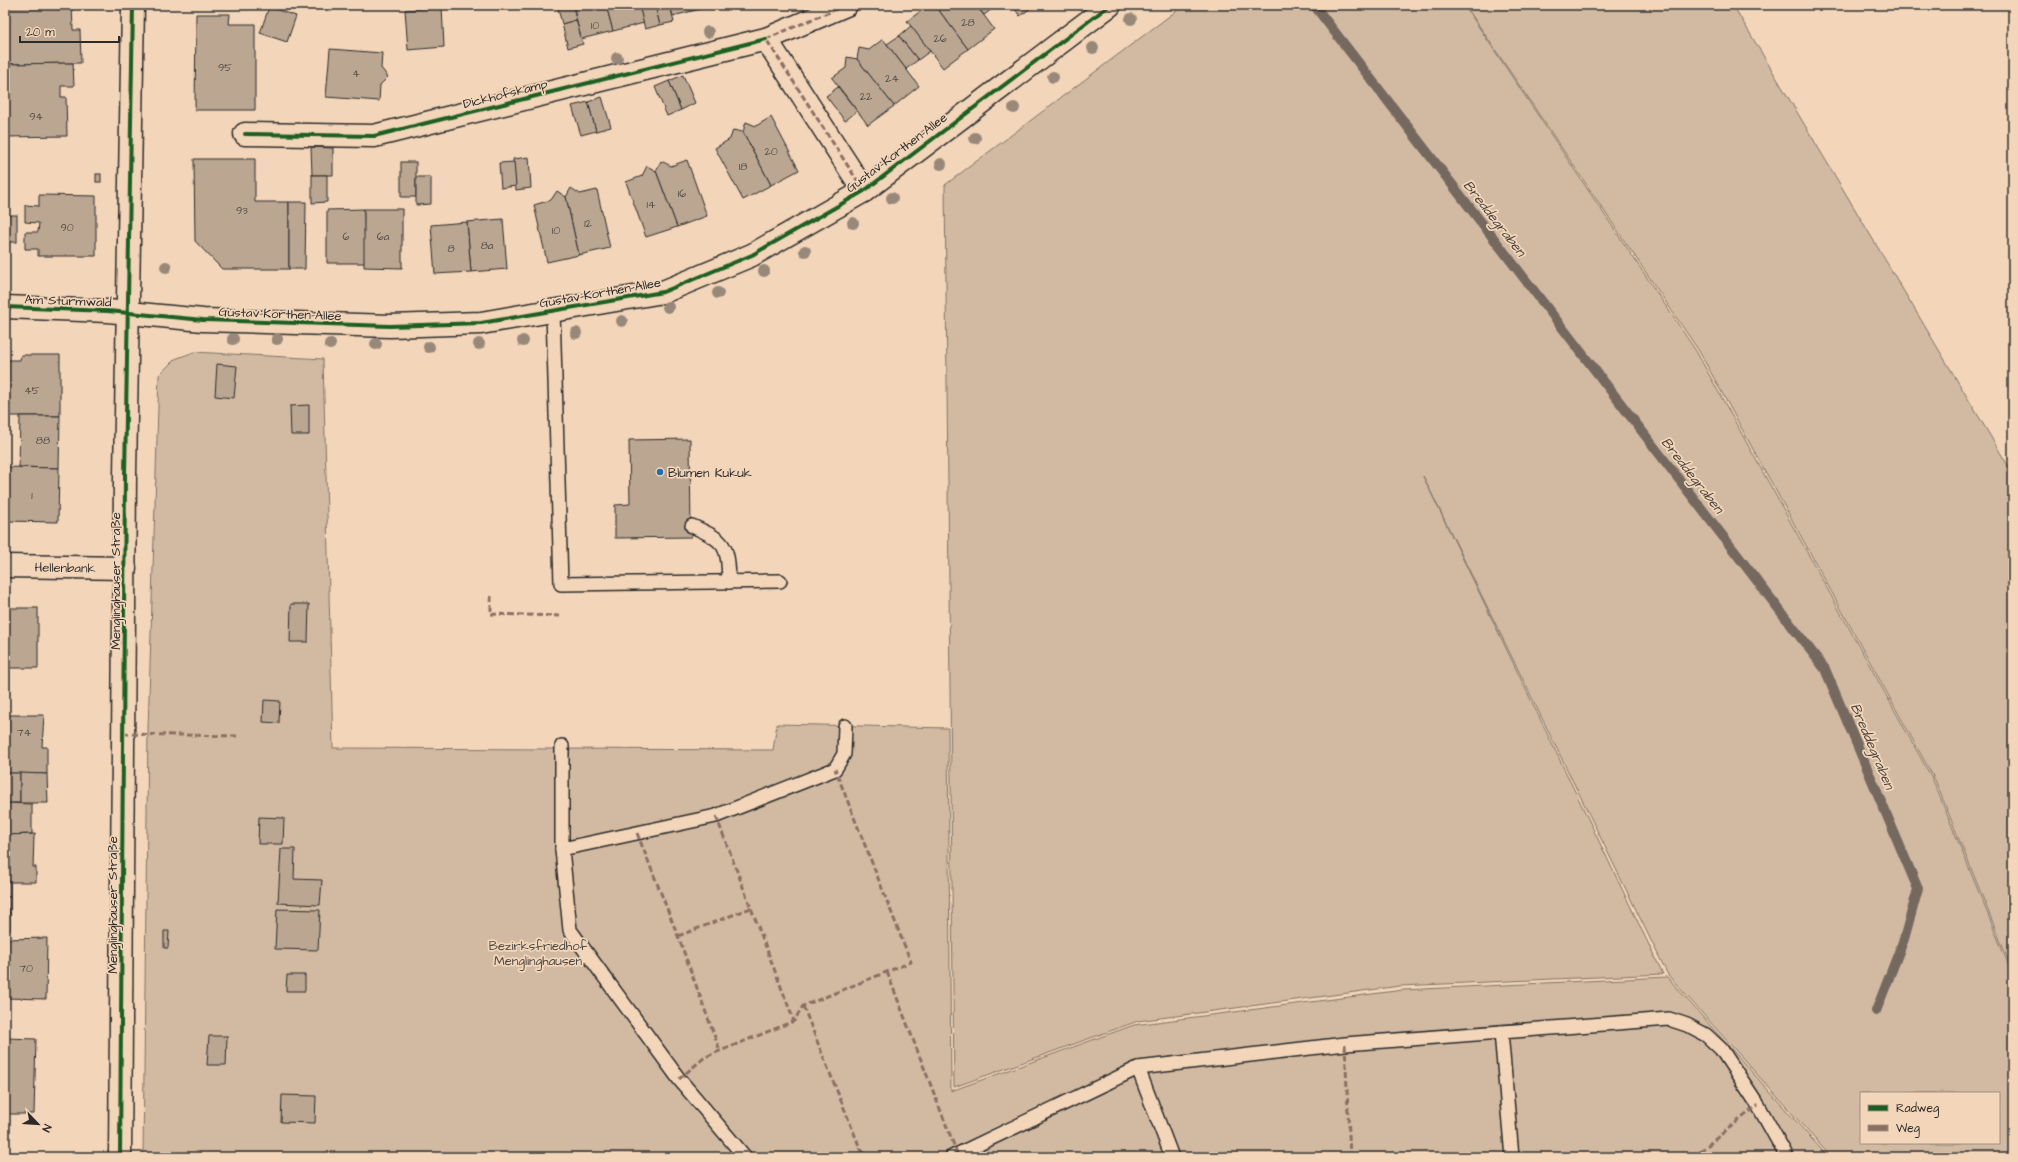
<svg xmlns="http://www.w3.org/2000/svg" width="2018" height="1162" viewBox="0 0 2018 1162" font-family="'Architects Daughter',sans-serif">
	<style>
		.green { fill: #d2baa2; stroke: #7e7266; fill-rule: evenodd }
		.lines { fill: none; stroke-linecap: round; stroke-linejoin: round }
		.stream { stroke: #74695f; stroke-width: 10 }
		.building { fill: #bba692; stroke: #2b2b2b }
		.lane-casing { stroke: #2b2b2b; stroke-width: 16 }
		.street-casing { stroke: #2b2b2b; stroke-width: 25 }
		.secondary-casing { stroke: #2b2b2b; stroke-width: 25 }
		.lane { stroke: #f3d6ba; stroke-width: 13 }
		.street { stroke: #f3d6ba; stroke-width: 22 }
		.secondary { stroke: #f3d6ba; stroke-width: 22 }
		.quiet { stroke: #8d6e63; stroke-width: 3; stroke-dasharray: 6 3; stroke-linecap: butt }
		.cycleway-casing { stroke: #f3d6ba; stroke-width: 6 }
		.cycleway { stroke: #1b5e20; stroke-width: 4 }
		.tree { fill: #978879 }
		.poi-dot { fill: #1f6fb2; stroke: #f3d6ba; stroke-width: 1.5 }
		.labels { text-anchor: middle; stroke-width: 3.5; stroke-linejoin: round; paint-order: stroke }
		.number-label { font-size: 11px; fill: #4f4a45 }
		.street-label { font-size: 13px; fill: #2b2b2b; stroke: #f3d6ba }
		.poi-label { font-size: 13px; fill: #2b2b2b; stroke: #f3d6ba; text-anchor: start }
		.park-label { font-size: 13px; fill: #4c4843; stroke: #f3d6ba }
		.water-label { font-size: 14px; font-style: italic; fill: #494540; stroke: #f3d6ba }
	</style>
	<rect width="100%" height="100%" fill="#f3d6ba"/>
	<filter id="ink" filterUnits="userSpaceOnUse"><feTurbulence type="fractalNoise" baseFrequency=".025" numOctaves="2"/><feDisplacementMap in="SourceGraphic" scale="8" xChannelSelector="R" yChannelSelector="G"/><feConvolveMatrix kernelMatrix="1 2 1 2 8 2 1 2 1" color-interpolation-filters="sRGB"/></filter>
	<g filter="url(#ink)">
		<g class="green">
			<path d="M1184 5H1464L1696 351 1933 780 2013 976V1157H1831L1668 975 1423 476 1663 974 1400 986 1138 1021 954 1087 945 185ZM1861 1093H1999V1143H1861Z"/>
			<path d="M1465 5H1733L2013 474V972L1935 780 1699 351Z"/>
			<path d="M194 352 323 359 333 748 773 750 777 724 948 728 951 1091 1134 1025 1403 990 1667 977 1828 1157H143L148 730 159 375 175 359Z"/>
		</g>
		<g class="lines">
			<path class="stream" d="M1314 5 1825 669 1918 889 1904 939 1876 1011"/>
		</g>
		<g class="building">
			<path d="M5 5H72L73 30H80L81 63 5 64Z"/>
			<path d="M557 5H573L576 20 562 24Z"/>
			<path d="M573 5H606L613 31 581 39Z"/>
			<path d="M606 5H639L644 23 613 31Z"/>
			<path d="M639 5H655L660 25 645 29Z"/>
			<path d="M655 5H670L674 22 660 25Z"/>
			<path d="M670 5H703L704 8 673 16Z"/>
			<path d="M703 5H718L704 8Z"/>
			<path d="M921 5H935L968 49 943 68 907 21 921 11Z"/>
			<path d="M935 5H976L994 29 968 49Z"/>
			<path d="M976 5H995L996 6 984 15Z"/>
			<path d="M1012 5H1035L1020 16Z"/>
			<path d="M269 7 296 16 287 42 260 33Z"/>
			<path d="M442 7 444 47 408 50 405 10Z"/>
			<path d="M196 14H230L229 24H255V110H195Z"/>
			<path d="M576 20 583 44 568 48 562 24Z"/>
			<path d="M911 26 930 51 918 60 899 36Z"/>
			<path d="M899 36 918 60 906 69 887 44Z"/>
			<path d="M883 39 919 86 894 106 857 59 859 48 869 50Z"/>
			<path d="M330 49 382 53 381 68 388 77 380 85 379 101 326 97Z"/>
			<path d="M847 57 857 59 894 106 868 125 832 78 846 68Z"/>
			<path d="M73 63 74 86H61V97H66L67 136 5 137V64Z"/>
			<path d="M683 75 695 103 681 110 669 81Z"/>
			<path d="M669 81 681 110 667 116 655 87Z"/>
			<path d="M838 87 857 111 845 121 826 96Z"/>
			<path d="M602 97 611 127 596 131 588 102Z"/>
			<path d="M588 102 596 131 581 135 572 106Z"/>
			<path d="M771 117 799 170 771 185 743 132 746 122 756 126Z"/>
			<path d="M733 130 743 132 771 185 743 200 715 148 730 139Z"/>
			<path d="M311 147 333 148V175H312Z"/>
			<path d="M529 157 531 188 516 190 513 159Z"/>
			<path d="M194 159H255V202H289V269H222L195 241Z"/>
			<path d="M687 160 707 216 677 227 656 171 661 161 671 166Z"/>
			<rect x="401" y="162" width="15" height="35"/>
			<path d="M514 162 516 186 501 188 499 163Z"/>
			<path d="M647 166 656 171 677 227 646 237 626 182 642 176Z"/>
			<rect x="96" y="174" width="5" height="8"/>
			<path d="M312 175H327V202L312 203Z"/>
			<path d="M416 177H431V204L416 205Z"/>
			<path d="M571 188 580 194 597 190 610 248 579 255 566 197Z"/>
			<path d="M557 191 566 197 579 255 547 262 534 205 551 200Z"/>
			<path d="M39 195 96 196V256H38V249H25V232H38L39 223 25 222V205L39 206Z"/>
			<path d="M289 202H306L305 269H289Z"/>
			<path d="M364 209 365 263H327V210Z"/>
			<path d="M364 209H402V268L364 267Z"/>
			<rect x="5" y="215" width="12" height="27"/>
			<path d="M503 219 507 269 471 272 467 222Z"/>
			<path d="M467 222 471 272 435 274 431 225Z"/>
			<path d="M21 355H60V416H5V360H20Z"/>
			<path d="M217 364 237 366 234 398 215 396Z"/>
			<path d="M309 405V435H291L290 406Z"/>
			<path d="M20 416H60L59 468 19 467Z"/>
			<path d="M690 439 691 537 615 538V505L630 504 629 440Z"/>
			<path d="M5 467 59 468 58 522 5 521Z"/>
			<path d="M291 604H309L308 642H290Z"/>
			<rect x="5" y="608" width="33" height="60"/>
			<path d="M264 700 280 701 279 723 263 722Z"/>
			<path d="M5 715H44L42 747H47V774L5 773Z"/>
			<rect x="5" y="773" width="15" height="30"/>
			<path d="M20 773 47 774 48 803H20Z"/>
			<path d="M5 803 32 804V834L5 835Z"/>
			<path d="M259 817 284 818 283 844H258Z"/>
			<path d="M36 834 34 836 33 867H36V882H5V835Z"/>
			<path d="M281 849H295L294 879 322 880 320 905 278 903Z"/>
			<rect x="5" y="882" width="5" height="15"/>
			<rect x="5" y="897" width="5" height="16"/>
			<path d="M277 909 320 910 318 950 275 949Z"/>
			<rect x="5" y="913" width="5" height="17"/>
			<path d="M164 931H169L168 948H164Z"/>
			<path d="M47 938 46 999 5 998V939Z"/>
			<path d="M287 975H305V991H286Z"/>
			<path d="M209 1036H227L226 1065H207Z"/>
			<path d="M5 1038 36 1039 34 1114H5Z"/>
			<path d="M282 1095 316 1096 315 1123 281 1122Z"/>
			<rect x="5" y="1154" width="34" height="3"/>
		</g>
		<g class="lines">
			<defs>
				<g id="lane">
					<path d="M553 311 561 584 780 581"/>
					<path d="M692 526C726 541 728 545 729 582"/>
					<path d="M562 746V849L570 930 679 1079 745 1157"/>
					<path d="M562 849 716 816 835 769 844 754 845 726"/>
					<path d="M1501 1032 1512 1157"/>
					<path d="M1138 1068 1172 1157"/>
					<path d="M952 1157 1138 1068 1345 1044 1669 1019 1687 1025 1706 1035 1721 1049 1758 1105 1787 1157"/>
				</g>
				<g id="street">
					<path d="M846 5 766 39 864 191"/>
					<path d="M245 134 374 136 766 39"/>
					<path d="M5 307 108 311 203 320 390 326 481 323 663 292 752 255 864 191 1110 5"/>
					<path d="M5 566 125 568"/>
				</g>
				<path id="secondary" d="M120 1157 125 475 133 5"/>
			</defs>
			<use href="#lane" class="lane-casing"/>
			<use href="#street" class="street-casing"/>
			<use href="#secondary" class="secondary-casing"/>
			<use href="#lane" class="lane"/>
			<use href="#street" class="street"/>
			<use href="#secondary" class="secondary"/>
			<g class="quiet">
				<path d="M846 5 766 39 864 191"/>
				<path d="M491 596V614L561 616"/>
				<path d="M123 734 238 736"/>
				<path d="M716 816 794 1021"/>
				<path d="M637 833 678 936 720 1051"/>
				<path d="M678 936 751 908"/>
				<path d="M887 972 957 1153 960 1157"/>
				<path d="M803 1006 860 1148 867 1157"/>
				<path d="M1345 1044 1350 1157"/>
				<path d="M679 1079 705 1057 794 1021 803 1006 911 962 835 769"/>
				<path d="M1693 1157 1758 1105"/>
			</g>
			<defs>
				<g id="cycleway">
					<path d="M245 134 374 136 766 39"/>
					<path d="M5 307 108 311 203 320 390 326 481 323 663 292 752 255 864 191 1110 5"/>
					<path d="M120 1157 125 475 133 5"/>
				</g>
			</defs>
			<use href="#cycleway" class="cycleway-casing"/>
			<use href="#cycleway" class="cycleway"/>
		</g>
		<g class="tree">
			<circle cx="1131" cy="19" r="6"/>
			<circle cx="708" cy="32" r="6"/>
			<circle cx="1093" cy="48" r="6"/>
			<circle cx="617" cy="58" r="6"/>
			<circle cx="1053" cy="77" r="6"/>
			<circle cx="1014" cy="108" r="6"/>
			<circle cx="975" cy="138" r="6"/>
			<circle cx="941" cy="164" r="6"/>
			<circle cx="892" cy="198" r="6"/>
			<circle cx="853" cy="223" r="6"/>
			<circle cx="805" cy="251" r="6"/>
			<circle cx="166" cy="267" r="6"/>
			<circle cx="764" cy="271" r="6"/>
			<circle cx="718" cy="293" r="6"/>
			<circle cx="668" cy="307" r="6"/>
			<circle cx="622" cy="321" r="6"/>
			<circle cx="576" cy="333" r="6"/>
			<circle cx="233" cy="339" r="6"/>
			<circle cx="277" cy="339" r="6"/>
			<circle cx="523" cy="341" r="6"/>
			<circle cx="330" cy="344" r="6"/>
			<circle cx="376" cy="344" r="6"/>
			<circle cx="479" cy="344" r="6"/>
			<circle cx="429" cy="347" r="6"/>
		</g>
	</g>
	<circle class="poi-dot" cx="660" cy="472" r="4"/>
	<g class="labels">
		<g class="number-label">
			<text x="968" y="26">28</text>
			<text x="595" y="29">10</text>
			<text x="940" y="42">26</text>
			<text x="225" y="71">95</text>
			<text x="356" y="77">4</text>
			<text x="892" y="82">24</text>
			<text x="866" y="100">22</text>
			<text x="36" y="120">94</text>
			<text x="771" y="155">20</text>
			<text x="743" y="170">18</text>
			<text x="682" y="197">16</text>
			<text x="651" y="208">14</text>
			<text x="242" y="214">93</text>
			<text x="588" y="227">12</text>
			<text x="67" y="231">90</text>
			<text x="556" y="234">10</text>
			<text x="346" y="240">6</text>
			<text x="383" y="240">6a</text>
			<text x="487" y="249">8a</text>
			<text x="451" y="252">8</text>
			<text x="32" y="394">45</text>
			<text x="43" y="444">88</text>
			<text x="32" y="499">1</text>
			<text x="24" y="736">74</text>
			<text x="26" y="972">70</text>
		</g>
		<g class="street-label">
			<text transform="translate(505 93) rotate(-14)" y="5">Dickhofskamp</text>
			<text transform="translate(896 152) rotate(-37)" y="5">Gustav-Korthen-Allee</text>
			<text transform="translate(600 292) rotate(-10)" y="5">Gustav-Korthen-Allee</text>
			<text transform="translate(68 300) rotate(2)" y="5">Am Sturmwald</text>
			<text transform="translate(280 313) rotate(2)" y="5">Gustav-Korthen-Allee</text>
			<text transform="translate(65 567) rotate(1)" y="5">Hellenbank</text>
			<text transform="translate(115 581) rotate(-90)" y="5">Menglinghauser Straße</text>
			<text transform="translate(112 905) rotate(-90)" y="5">Menglinghauser Straße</text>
		</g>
		<g class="poi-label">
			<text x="668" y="477">Blumen Kukuk</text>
		</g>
		<g class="park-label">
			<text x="538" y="950">Bezirksfriedhof<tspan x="538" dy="15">Menglinghausen</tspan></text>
		</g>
		<g class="water-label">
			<text transform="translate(1495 218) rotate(52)" y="5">Breddegraben</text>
			<text transform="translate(1693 475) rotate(52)" y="5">Breddegraben</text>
			<text transform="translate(1873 746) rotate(67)" y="5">Breddegraben</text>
		</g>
	</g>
	<rect width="2018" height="1162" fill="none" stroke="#f3d6ba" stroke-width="20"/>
	<rect x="10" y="10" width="1998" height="1142" fill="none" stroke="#2b2b2b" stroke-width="1.5" filter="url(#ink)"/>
	<rect x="1860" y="1092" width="140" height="52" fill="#f3d6ba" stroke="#a39281"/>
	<rect x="1868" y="1105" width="20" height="6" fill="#1b5e20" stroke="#a39281"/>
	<text x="1896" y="1112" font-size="12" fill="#2b2b2b">Radweg</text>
	<rect x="1868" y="1125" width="20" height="6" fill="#8d6e63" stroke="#a39281"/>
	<text x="1896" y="1132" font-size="12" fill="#2b2b2b">Weg</text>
	<g transform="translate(38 1124) rotate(115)" stroke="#f3d6ba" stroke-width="3" paint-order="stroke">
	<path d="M0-3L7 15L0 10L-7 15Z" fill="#2b2b2b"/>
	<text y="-6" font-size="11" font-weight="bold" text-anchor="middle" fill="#2b2b2b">N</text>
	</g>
	<path d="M20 36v6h99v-6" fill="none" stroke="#2b2b2b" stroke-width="2"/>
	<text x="26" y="36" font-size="12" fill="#2b2b2b" stroke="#f3d6ba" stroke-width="3" paint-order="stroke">20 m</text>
</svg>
